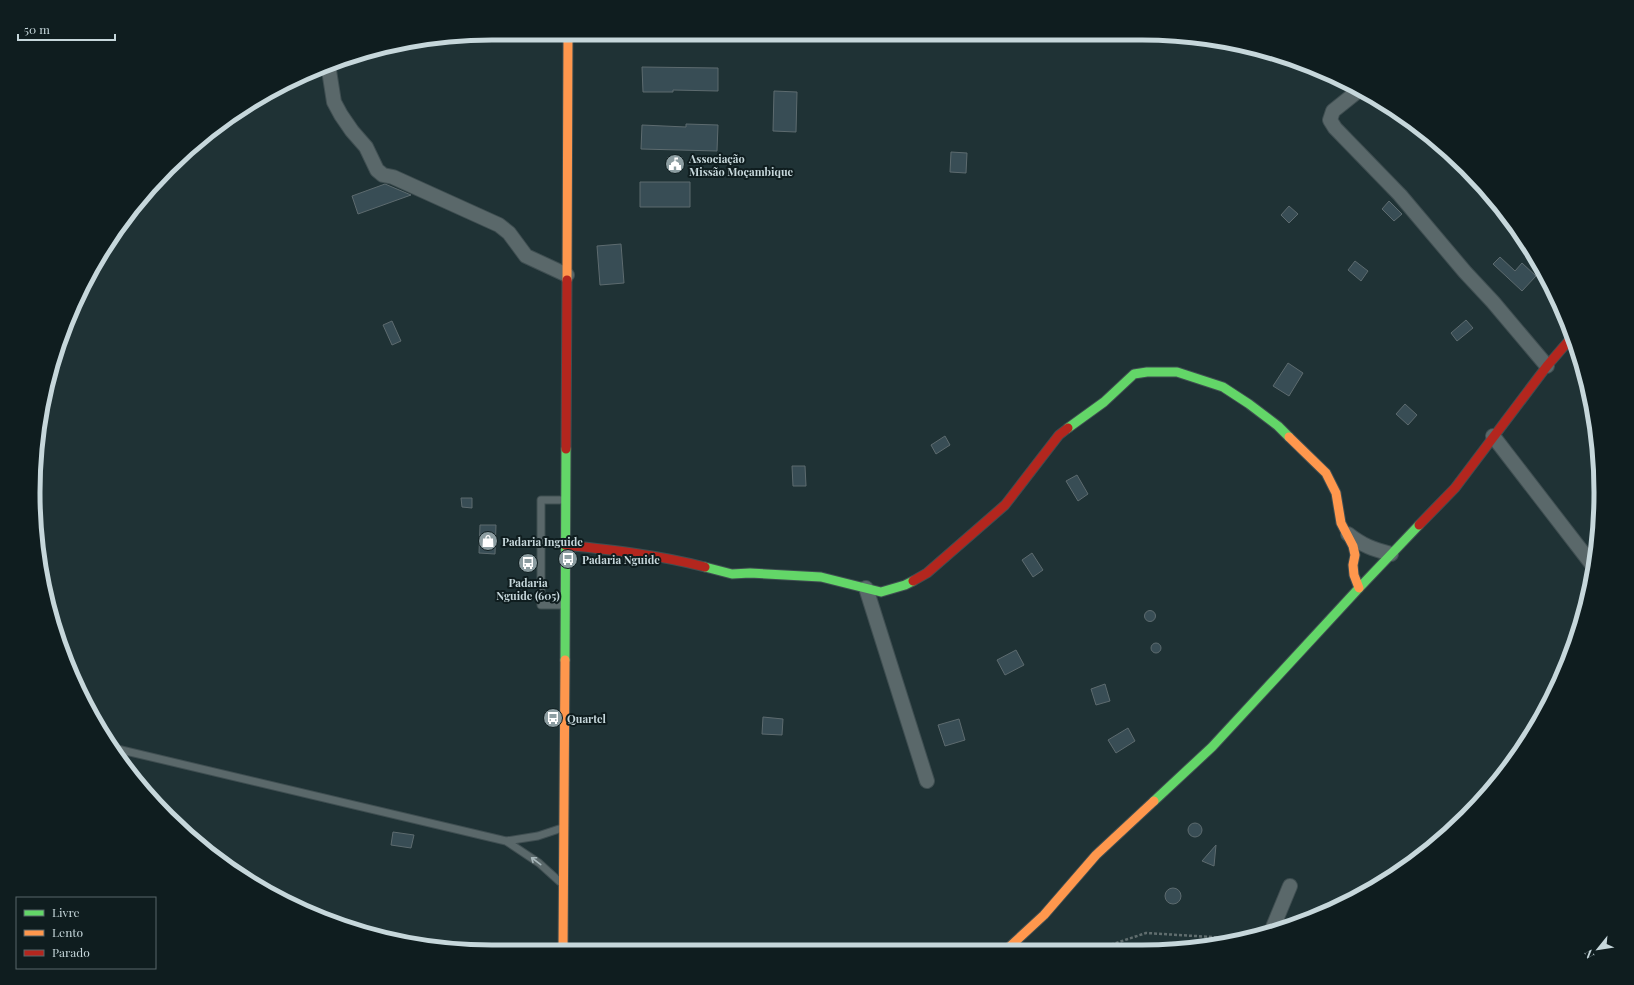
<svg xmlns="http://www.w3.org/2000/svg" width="1634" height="985" font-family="'Playfair Display',serif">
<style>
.building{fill:#384d55;stroke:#5d6b6f}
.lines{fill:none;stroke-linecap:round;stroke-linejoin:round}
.lane-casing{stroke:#3f4e51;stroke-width:9}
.street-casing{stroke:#3f4e51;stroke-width:16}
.fast-casing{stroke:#3f4e51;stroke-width:11}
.slow-casing{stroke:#3f4e51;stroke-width:11}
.jam-casing{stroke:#3f4e51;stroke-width:11}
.path{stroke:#606d6e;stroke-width:2.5;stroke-dasharray:3 2;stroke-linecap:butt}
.lane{stroke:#5a686a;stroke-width:7}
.street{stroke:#5a686a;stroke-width:14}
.fast{stroke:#63d668;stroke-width:9}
.slow{stroke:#ff974d;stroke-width:9}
.jam{stroke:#b3261e;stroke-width:9}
.oneway{stroke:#a6b6b9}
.labels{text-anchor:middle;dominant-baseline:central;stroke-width:4;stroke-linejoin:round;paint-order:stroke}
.poi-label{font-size:11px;font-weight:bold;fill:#c6d7db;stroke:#0f1d1f;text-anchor:start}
.rim{fill:none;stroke:#c6d7db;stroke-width:5}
</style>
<rect width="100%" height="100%" fill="#1f3235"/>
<path class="building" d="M 642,67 L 718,68 L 718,91 L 673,90 L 673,92 L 643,92 Z
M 774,91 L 797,92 L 796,132 L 773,131 Z
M 686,124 L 718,125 L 717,151 L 641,149 L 642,125 L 686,127 Z
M 951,152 L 967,153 L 966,173 L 950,172 Z
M 640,182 L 690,182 L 690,207 L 640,207 Z
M 385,184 L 411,195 L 358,214 L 352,196 Z
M 1389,201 L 1402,214 L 1394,221 L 1382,209 Z
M 1289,206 L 1298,214 L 1289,223 L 1281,215 Z
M 621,244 L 624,283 L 600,285 L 597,246 Z
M 1500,257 L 1515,271 L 1522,263 L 1536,276 L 1522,291 L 1493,264 Z
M 1355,261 L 1368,271 L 1361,281 L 1348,270 Z
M 1466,320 L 1473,328 L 1457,341 L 1451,333 Z
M 392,321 L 401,341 L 392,345 L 383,325 Z
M 1288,363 L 1303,373 L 1289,396 L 1273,386 Z
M 1405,404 L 1417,415 L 1408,425 L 1396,414 Z
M 945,436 L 950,445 L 936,454 L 931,445 Z
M 792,466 L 805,466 L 806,486 L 793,486 Z
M 1077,475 L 1088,494 L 1078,501 L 1066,481 Z
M 461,498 L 472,498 L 472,508 L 462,507 Z
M 480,525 L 496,525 L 495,554 L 479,553 Z
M 1032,553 L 1043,570 L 1033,577 L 1022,560 Z
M1144.5 616a5.5 5.5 0 1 1 11 0a5.5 5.5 0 1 1-11 0Z
M1151 648a5 5 0 1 1 10 0a5 5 0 1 1-10 0Z
M 1016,650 L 1024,665 L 1005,675 L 997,660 Z
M 1105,684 L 1110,701 L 1096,705 L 1091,689 Z
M 763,717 L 783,719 L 782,735 L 762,734 Z
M 959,719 L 965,740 L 945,746 L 938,725 Z
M 1128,728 L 1135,741 L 1116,753 L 1108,740 Z
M1188 830a7 7 0 1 1 14 0a7 7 0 1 1-14 0Z
M 393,832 L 414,835 L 411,848 L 391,845 Z
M 1216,845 L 1214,866 L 1202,861 Z
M1165 896a8 8 0 1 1 16 0a8 8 0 1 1-16 0Z"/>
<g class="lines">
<g class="lane-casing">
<path id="lane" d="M 564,605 L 541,605 L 541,500 L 565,500
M 113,748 L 506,841 L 539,863 L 560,882
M 506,841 L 538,836 L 562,828"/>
</g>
<g class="street-casing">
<path id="street" d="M 328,64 L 334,102 L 341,115 L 352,131 L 366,147 L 377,170 L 383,175 L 393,177 L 499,225 L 509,233 L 526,256 L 567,275
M 1358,91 L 1333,111 L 1330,120 L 1335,128 L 1400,195 L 1465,272 L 1493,302 L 1547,366
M 1493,436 L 1594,567
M 1348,534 C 1363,546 1373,549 1391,554
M 866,588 L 927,781
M 1271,932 L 1290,886"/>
</g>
<g class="fast-casing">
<path id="fast" d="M 1068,428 L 1104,402 L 1134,374 L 1147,372 L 1177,372 L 1223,387 L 1249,404 L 1278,426 L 1289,437
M 705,567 L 732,574 L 750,573 L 821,577 L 881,592 L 905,585 L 913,581
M 565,660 L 566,449
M 1154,801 L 1212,747 L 1359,588 L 1419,525"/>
</g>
<g class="slow-casing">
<path id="slow" d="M 567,280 L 568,36
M 1289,437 L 1326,473 L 1336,493 L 1341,523 L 1353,546 L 1355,555 L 1353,565 L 1354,575 L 1359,588
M 563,951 L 565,660
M 1005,951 L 1044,915 L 1096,855 L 1154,801"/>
</g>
<g class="jam-casing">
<path id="jam" d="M 566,449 L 567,280
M 1419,525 L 1455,488 L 1547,366 L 1572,337
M 565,545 C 613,550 659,555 705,567
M 913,581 L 927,573 L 1005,505 L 1059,435 L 1068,428"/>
</g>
<path class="path" d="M 1092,951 L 1146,933 L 1244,939"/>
<use href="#lane" class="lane"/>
<use href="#street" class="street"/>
<use href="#fast" class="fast"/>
<use href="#slow" class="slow"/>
<use href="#jam" class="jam"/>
</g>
<defs><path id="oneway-shaft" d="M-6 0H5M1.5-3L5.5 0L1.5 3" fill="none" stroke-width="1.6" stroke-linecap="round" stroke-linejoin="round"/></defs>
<use class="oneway" href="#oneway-shaft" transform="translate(536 861) rotate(-143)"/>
<defs>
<g id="civic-disc" transform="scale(1)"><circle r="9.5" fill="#8c9da1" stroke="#0f1d1f"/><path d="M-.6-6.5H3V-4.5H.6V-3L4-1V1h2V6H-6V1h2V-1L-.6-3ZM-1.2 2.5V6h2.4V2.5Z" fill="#fff"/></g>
<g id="shop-disc" transform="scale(1)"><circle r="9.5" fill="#8c9da1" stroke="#0f1d1f"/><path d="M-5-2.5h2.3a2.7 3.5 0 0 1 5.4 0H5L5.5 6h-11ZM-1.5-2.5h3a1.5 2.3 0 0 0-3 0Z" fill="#fff"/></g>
<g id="bus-disc" transform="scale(1)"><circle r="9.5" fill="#8c9da1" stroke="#0f1d1f"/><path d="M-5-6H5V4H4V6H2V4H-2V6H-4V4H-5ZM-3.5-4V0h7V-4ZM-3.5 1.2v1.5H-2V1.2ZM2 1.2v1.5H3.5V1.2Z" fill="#fff"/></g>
</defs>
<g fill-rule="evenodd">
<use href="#civic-disc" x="675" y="164"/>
<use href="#shop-disc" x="488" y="541"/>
<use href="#bus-disc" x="568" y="559"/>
<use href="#bus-disc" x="528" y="563"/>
<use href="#bus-disc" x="553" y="718"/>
</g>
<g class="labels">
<g class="poi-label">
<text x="689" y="158">Associação<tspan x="689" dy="13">Missão Moçambique</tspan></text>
<text x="502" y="541">Padaria Inguide</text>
<text x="582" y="559">Padaria Nguide</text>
<text x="528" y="582" text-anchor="middle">Padaria<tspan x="528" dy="13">Nguide (605)</tspan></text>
<text x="567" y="718">Quartel</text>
</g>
</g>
<path d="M0 0H1634V985H0ZM492 40H1142A452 452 0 0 1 1594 492V493A452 452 0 0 1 1142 945H492A452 452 0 0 1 40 493V492A452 452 0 0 1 492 40Z" fill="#0f1d1f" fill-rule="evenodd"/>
<path class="rim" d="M492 40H1142A452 452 0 0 1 1594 492V493A452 452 0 0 1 1142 945H492A452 452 0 0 1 40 493V492A452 452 0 0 1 492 40Z"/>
<rect x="16" y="897" width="140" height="72" fill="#0f1d1f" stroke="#58676a"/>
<rect x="24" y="910" width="20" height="6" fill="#63d668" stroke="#58676a"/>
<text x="52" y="917" font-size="12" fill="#c6d7db">Livre</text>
<rect x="24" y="930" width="20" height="6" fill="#ff974d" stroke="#58676a"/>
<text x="52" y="937" font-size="12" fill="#c6d7db">Lento</text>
<rect x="24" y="950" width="20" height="6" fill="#b3261e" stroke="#58676a"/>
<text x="52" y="957" font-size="12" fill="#c6d7db">Parado</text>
<g transform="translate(1598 949) rotate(240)" stroke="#0f1d1f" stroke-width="3" paint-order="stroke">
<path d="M0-3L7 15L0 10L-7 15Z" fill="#c6d7db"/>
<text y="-6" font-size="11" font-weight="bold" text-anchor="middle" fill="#c6d7db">N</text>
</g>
<path d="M18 34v6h97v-6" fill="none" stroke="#c6d7db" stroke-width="2"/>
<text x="24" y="34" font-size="12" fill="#c6d7db" stroke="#0f1d1f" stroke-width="3" paint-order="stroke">50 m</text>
</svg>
